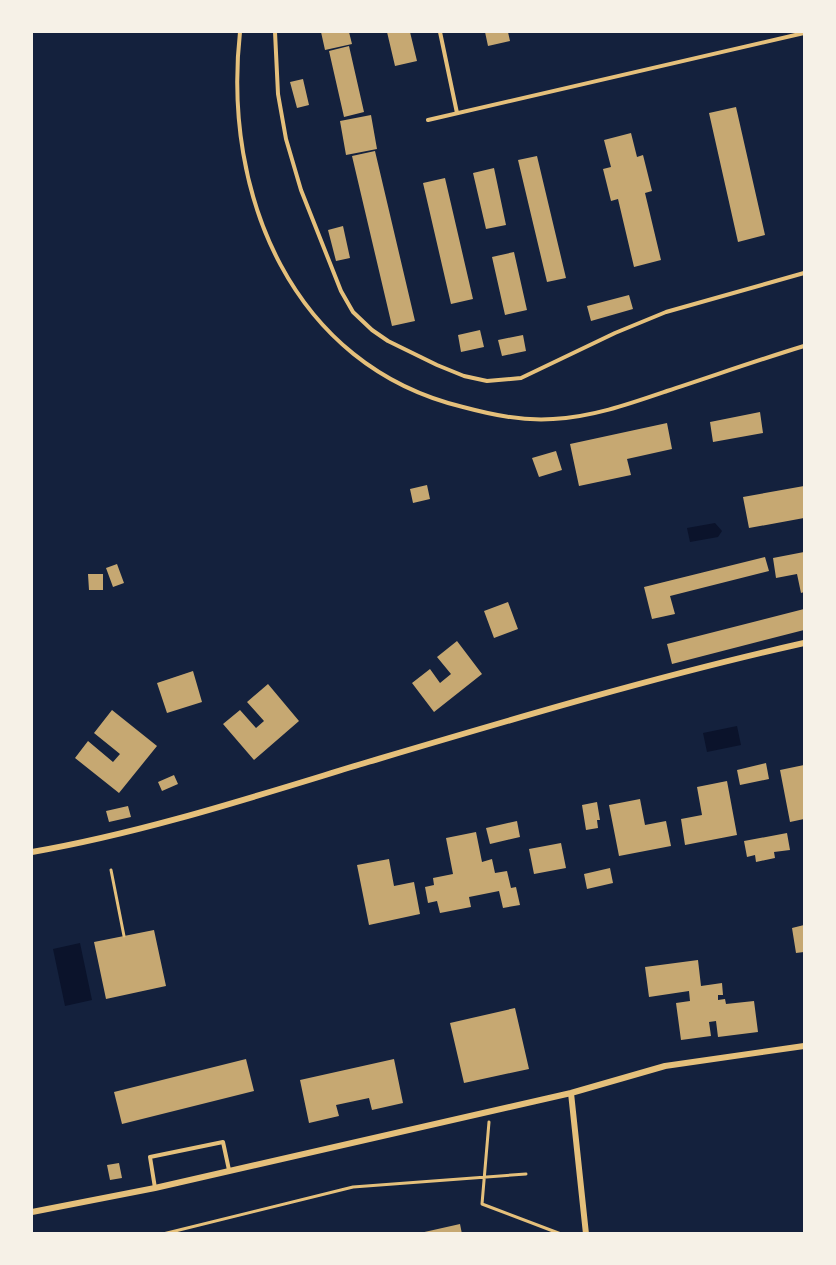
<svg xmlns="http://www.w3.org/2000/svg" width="836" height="1265" font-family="'Roboto Condensed',sans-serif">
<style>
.water{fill:#0b132b}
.building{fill:#c6a872}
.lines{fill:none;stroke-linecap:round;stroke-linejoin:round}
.path{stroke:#e5c07b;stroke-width:3}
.service{stroke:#e5c07b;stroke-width:4}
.minor{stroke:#e5c07b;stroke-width:6}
</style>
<rect width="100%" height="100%" fill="#14213d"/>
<path class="water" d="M 715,523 L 722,531 L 718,537 L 690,542 L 687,528 Z
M 737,726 L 741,745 L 707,752 L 703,733 Z
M 80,943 L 92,1000 L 65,1006 L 53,949 Z"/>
<path class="building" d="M 321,32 L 349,32 L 352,44 L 325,50 Z
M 387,32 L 410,32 L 417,61 L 395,66 Z
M 485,32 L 508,32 L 510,41 L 488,46 Z
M 349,46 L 364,112 L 344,117 L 329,51 Z
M 303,79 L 309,105 L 297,108 L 290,82 Z
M 736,107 L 765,235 L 738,242 L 709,113 Z
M 371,115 L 377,149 L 346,155 L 340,121 Z
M 631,133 L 637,157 L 643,155 L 652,191 L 645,193 L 661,260 L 634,267 L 618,199 L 611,201 L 603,169 L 611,167 L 604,140 Z
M 375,151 L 415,321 L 392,326 L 352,156 Z
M 537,156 L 566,278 L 547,282 L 518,160 Z
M 494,168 L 506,225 L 486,229 L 473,173 Z
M 445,178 L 473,299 L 451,304 L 423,183 Z
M 343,226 L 350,258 L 336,261 L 328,230 Z
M 514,252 L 527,310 L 505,315 L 492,257 Z
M 629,295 L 633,309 L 591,321 L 587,306 Z
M 480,330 L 484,347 L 461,352 L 458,335 Z
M 523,335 L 526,351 L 502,356 L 498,340 Z
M 760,412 L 763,433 L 713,442 L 710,422 Z
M 667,423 L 672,449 L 627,459 L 631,475 L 579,486 L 570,444 Z
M 556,451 L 562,470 L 539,477 L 532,458 Z
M 427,485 L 430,499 L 413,503 L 410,489 Z
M 804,486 L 804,518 L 749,528 L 743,497 Z
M 804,552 L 804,592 L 801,593 L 797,574 L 776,578 L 773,558 Z
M 765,557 L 769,571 L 670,596 L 675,614 L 652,619 L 644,587 Z
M 117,564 L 124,583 L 113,587 L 106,568 Z
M 88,574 L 103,574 L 103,590 L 89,590 Z
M 508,602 L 518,629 L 494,638 L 484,611 Z
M 804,609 L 804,630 L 672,664 L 667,644 Z
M 457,641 L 482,674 L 434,712 L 412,683 L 430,669 L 440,683 L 451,674 L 437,657 Z
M 193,671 L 202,702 L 167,713 L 157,683 Z
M 268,684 L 299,721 L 254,760 L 223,724 L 240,710 L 256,728 L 264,721 L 247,702 Z
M 112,710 L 157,746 L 119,793 L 75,758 L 88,741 L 113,762 L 120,754 L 94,733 Z
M 766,763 L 769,779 L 740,785 L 737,770 Z
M 804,765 L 804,819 L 790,822 L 780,770 Z
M 174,775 L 178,784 L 162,791 L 158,782 Z
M 727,781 L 737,835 L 685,845 L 681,819 L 702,815 L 697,787 Z
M 640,799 L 645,825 L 666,821 L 671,846 L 619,856 L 609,805 Z
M 597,802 L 600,820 L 597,820 L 598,828 L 586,830 L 582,805 Z
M 128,806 L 131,817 L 109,822 L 106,811 Z
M 517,821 L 520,837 L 490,844 L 486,828 Z
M 476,832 L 482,862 L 492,859 L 495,873 L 507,871 L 511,888 L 516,887 L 520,905 L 503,908 L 499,891 L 469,897 L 471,907 L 440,913 L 437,901 L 428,903 L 425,887 L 434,885 L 433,878 L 453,874 L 446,838 Z
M 787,833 L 790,850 L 774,852 L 775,858 L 756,862 L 755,855 L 747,857 L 744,841 Z
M 561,843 L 566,868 L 534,874 L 529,849 Z
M 389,859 L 394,886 L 414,882 L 420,914 L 369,925 L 357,865 Z
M 610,868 L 613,883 L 587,889 L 584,874 Z
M 804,925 L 804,952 L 796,953 L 792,928 Z
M 154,930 L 166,986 L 106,999 L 94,942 Z
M 698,960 L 701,986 L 722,983 L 723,995 L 718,995 L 718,1000 L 725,999 L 726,1004 L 754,1001 L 758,1032 L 718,1037 L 716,1021 L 709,1022 L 711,1036 L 681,1040 L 676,1003 L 690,1001 L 689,991 L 649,997 L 645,967 Z
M 515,1008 L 529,1069 L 464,1083 L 450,1023 Z
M 246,1059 L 254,1091 L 122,1124 L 114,1092 Z
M 394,1059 L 403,1103 L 372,1110 L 369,1098 L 336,1105 L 339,1116 L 309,1123 L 300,1080 Z
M 119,1163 L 122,1178 L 110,1180 L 107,1165 Z
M 460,1224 L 462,1234 L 420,1234 L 420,1233 Z"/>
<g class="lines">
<path class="path" d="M 111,870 L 124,936
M 489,1122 L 482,1204 L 561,1234
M 163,1234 L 353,1187 L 526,1174"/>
<path class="service" d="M 240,32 C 222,194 292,366 463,407 C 493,415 522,421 553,419 C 592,417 629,404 667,391 C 713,376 758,360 804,346
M 275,32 L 278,94 L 286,139 L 301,190 L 341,291 L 353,312 L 372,330 L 388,341 L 437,365 L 464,376 L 487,381 L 521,378 L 615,333 L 666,312 L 804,273
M 440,32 L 457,113
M 428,120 L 804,33
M 155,1188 L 150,1157 L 223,1142 L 229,1170"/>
<path class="minor" d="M 32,852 C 146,832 256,796 368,762 C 513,719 657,676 804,643
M 571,1093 L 586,1234
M 32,1212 L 155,1188 L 571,1093 L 665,1066 L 804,1046"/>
</g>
<rect width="836" height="1265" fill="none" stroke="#f6f1e7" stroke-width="66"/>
</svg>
